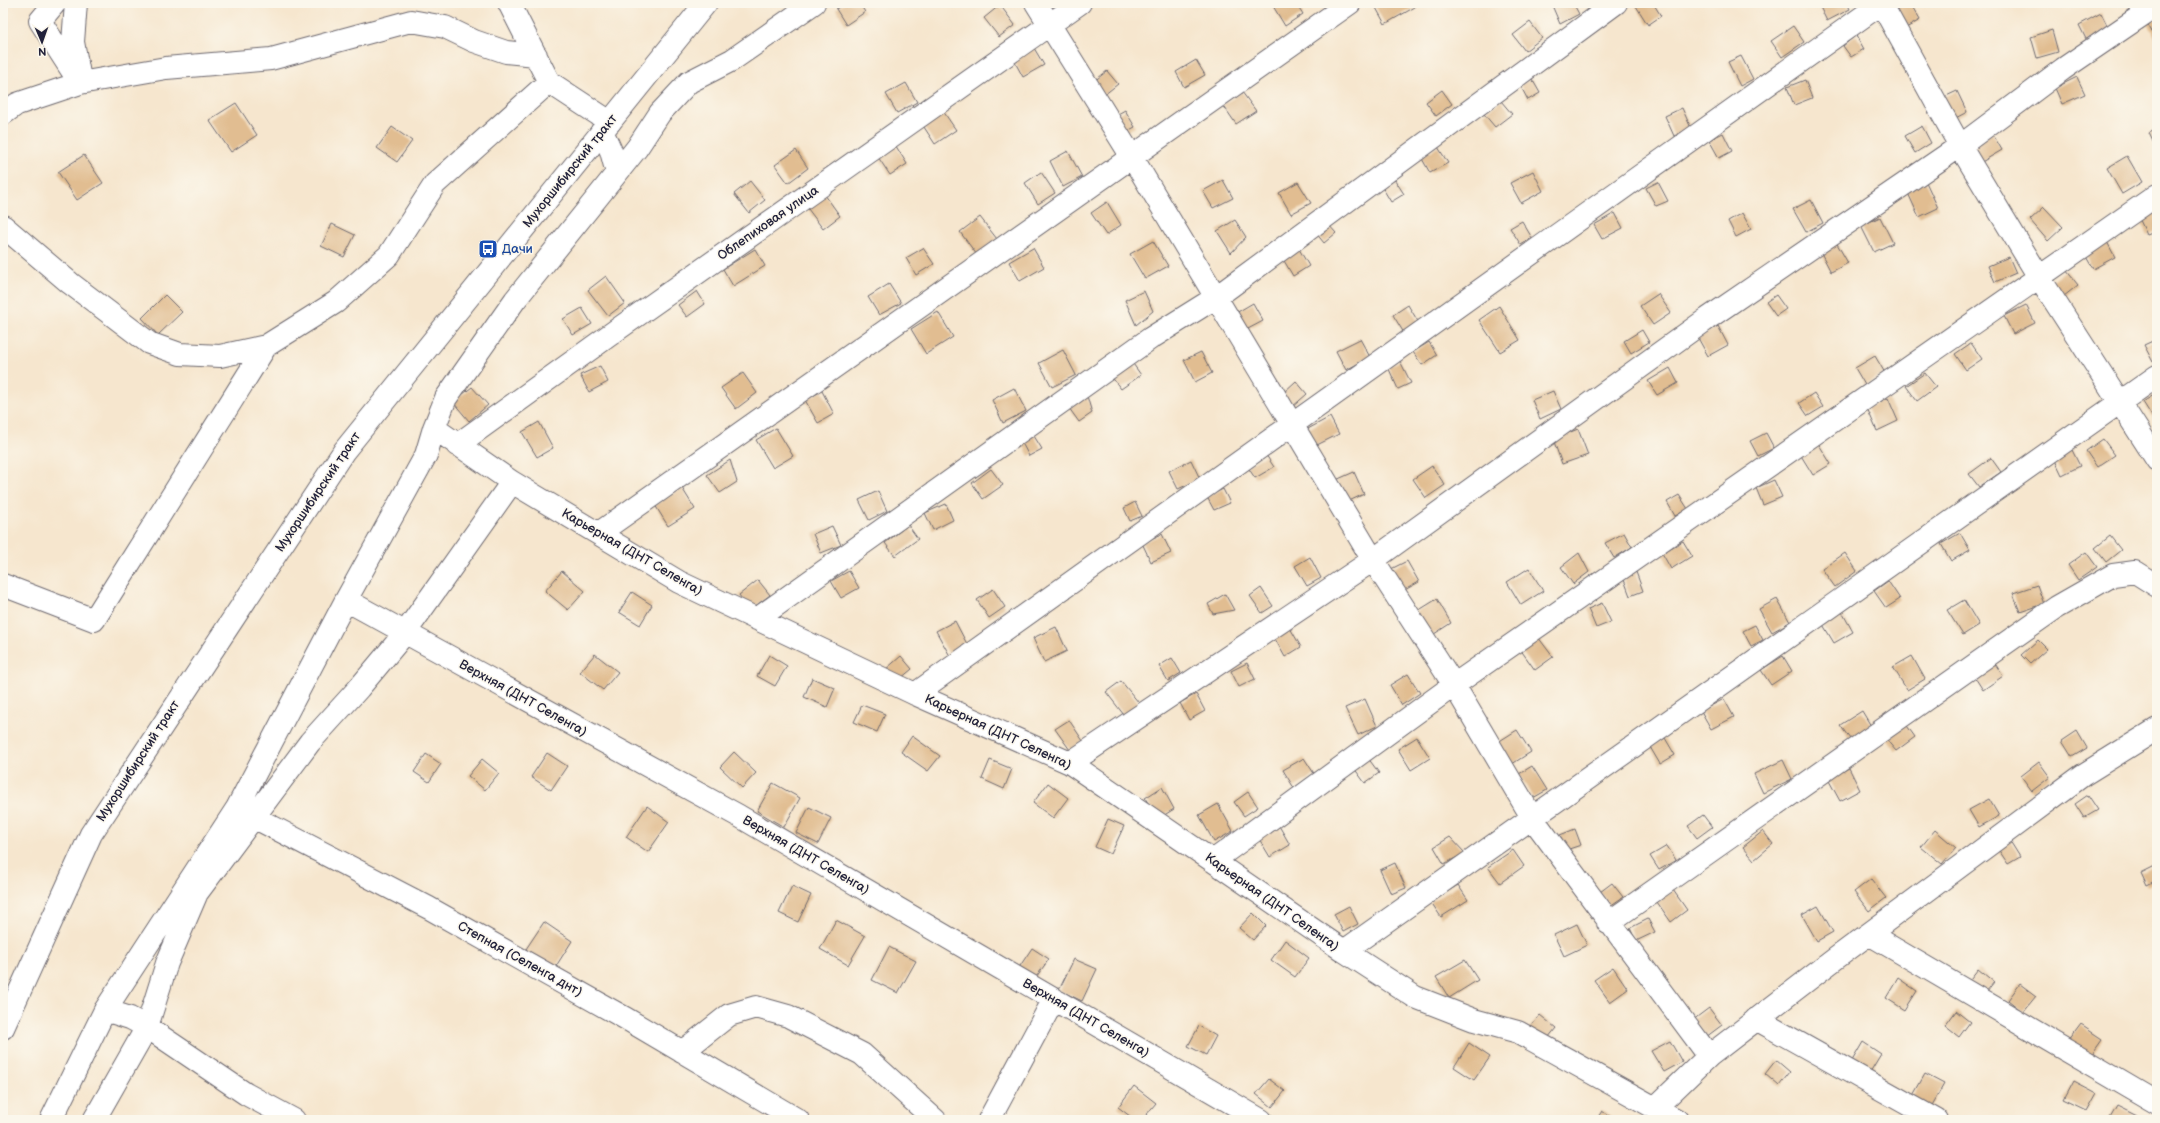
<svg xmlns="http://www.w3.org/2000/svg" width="2160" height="1123" font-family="'Balsamiq Sans',sans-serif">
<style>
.building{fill:#e1bd91}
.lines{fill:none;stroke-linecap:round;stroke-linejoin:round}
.street-casing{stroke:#6c676e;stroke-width:24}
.primary-casing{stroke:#6c676e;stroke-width:24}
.street{stroke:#fff;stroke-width:22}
.primary{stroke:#fff;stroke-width:22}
.labels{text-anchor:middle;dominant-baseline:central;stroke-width:3;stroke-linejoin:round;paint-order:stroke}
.street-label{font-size:13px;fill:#22223b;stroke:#fbf7ec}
.transit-label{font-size:13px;fill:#164399;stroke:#fbf7ec;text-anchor:start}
</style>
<rect width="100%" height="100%" fill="#fbf7ec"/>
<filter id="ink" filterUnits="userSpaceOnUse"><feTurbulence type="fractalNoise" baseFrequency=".025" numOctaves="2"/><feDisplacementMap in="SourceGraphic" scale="8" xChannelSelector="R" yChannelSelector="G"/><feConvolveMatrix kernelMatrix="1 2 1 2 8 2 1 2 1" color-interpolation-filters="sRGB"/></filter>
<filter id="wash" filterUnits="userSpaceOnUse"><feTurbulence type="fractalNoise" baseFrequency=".012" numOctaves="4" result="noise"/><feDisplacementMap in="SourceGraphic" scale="16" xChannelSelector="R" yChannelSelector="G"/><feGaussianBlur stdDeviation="0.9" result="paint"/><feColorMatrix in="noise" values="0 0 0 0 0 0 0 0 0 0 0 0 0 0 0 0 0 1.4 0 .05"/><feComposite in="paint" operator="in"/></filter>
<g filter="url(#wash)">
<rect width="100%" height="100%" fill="#f6e6ce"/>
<g id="blocks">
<path class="building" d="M 845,3 L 859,3 L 865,12 L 846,25 L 836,9 Z
M 1278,3 L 1296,3 L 1303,14 L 1285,26 L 1273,6 Z
M 1380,3 L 1413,3 L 1415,7 L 1385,24 L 1375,6 Z
M 1551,3 L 1573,3 L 1579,14 L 1560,24 Z
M 1641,3 L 1653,3 L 1661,16 L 1648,25 L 1636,6 Z
M 1818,3 L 1847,3 L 1850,9 L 1827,21 Z
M 1902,3 L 1910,3 L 1920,20 L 1906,28 L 1894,8 Z
M 1000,5 L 1015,25 L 999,37 L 984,18 Z
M 2101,13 L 2109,29 L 2087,41 L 2079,25 Z
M 2157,17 L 2157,41 L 2147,23 Z
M 1530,22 L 1542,38 L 1525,51 L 1513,35 Z
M 1793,26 L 1804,42 L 1782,57 L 1771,41 Z
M 2052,30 L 2058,52 L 2037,58 L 2031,37 Z
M 1856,35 L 1864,49 L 1851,57 L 1843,46 Z
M 1031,43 L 1044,65 L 1023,77 L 1011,55 Z
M 1741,56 L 1753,79 L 1740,86 L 1728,62 Z
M 1196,60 L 1205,75 L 1184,87 L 1176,72 Z
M 1107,71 L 1118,84 L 1104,95 L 1093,82 Z
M 2077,77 L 2085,94 L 2062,104 L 2055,88 Z
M 1532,79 L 1540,93 L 1528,100 L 1520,85 Z
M 1805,80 L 1812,98 L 1794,105 L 1787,87 Z
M 906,83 L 917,102 L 897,113 L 886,94 Z
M 1442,90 L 1452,104 L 1436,116 L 1426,102 Z
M 1957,91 L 1967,112 L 1950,121 L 1940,99 Z
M 1242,92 L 1256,111 L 1236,124 L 1223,105 Z
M 1501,101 L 1512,114 L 1495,127 L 1484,114 Z
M 236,103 L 257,135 L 231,152 L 209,120 Z
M 1682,108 L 1691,128 L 1674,136 L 1665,116 Z
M 1125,110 L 1135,127 L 1120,135 L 1111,118 Z
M 943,111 L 956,130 L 935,144 L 922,124 Z
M 1922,126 L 1931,143 L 1915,153 L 1905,136 Z
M 392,127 L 412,141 L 397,162 L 377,148 Z
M 2157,129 L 2157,150 L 2149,133 Z
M 1723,133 L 1732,151 L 1719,158 L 1709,140 Z
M 1992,133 L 2002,150 L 1980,163 L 1969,146 Z
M 894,143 L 907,164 L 890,175 L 876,154 Z
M 1438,147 L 1448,163 L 1430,173 L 1421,157 Z
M 796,150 L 808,168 L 788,183 L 775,165 Z
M 1068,151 L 1082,177 L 1063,187 L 1050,161 Z
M 84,155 L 103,183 L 77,200 L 58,172 Z
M 2127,156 L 2142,182 L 2122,194 L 2107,168 Z
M 1533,171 L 1543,191 L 1521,203 L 1510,183 Z
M 1041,172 L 1055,193 L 1038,204 L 1025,183 Z
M 1223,180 L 1233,198 L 1213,208 L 1203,191 Z
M 1395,180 L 1404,194 L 1391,202 L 1382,187 Z
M 750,181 L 765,200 L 749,213 L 734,194 Z
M 1298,182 L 1311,203 L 1291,214 L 1279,193 Z
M 1658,182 L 1668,201 L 1656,206 L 1646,188 Z
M 1926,182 L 1938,208 L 1919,217 L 1907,191 Z
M 825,195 L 840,216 L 823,229 L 808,209 Z
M 1811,200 L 1823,223 L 1806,232 L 1793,209 Z
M 1107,202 L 1121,225 L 1106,235 L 1091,213 Z
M 2044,207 L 2063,227 L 2048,241 L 2030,220 Z
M 2156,210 L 2157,231 L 2147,235 L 2139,218 Z
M 1615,213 L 1623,228 L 1602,239 L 1594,225 Z
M 1742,213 L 1751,229 L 1736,237 L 1728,221 Z
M 980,217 L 997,239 L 977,255 L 960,232 Z
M 1880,217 L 1893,243 L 1874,252 L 1861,226 Z
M 1235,220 L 1246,237 L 1231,253 L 1217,231 Z
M 1522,221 L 1532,238 L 1521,245 L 1510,228 Z
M 332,224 L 355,235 L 344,257 L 321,246 Z
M 1328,224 L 1336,233 L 1324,243 L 1316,233 Z
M 2106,240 L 2115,257 L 2093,269 L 2084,253 Z
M 1153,241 L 1168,266 L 1145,279 L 1130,254 Z
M 1836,242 L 1848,263 L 1831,272 L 1820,251 Z
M 923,248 L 934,264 L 916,275 L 906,258 Z
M 1033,248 L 1044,267 L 1020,281 L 1009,262 Z
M 755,249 L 765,266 L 733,286 L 723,269 Z
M 1299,249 L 1309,266 L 1293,276 L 1283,259 Z
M 2009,257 L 2016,273 L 1995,282 L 1988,266 Z
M 2066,270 L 2078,285 L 2059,300 L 2047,285 Z
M 606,276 L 625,303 L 608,316 L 588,290 Z
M 889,284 L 901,303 L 879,315 L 868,297 Z
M 697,291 L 705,304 L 687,317 L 678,305 Z
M 1144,291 L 1153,311 L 1136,325 L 1125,300 Z
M 1658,294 L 1671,313 L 1653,325 L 1640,306 Z
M 165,295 L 182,312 L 158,335 L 142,318 Z
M 1776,295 L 1786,309 L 1776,316 L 1766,302 Z
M 1253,303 L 1263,321 L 1246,330 L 1236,313 Z
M 1408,305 L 1419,323 L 1404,333 L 1393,315 Z
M 2026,305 L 2035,323 L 2013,334 L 2004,316 Z
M 1499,306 L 1520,340 L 1500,352 L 1479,320 Z
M 582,308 L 592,324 L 573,335 L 563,319 Z
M 938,312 L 953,337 L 926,354 L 911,329 Z
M 1718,326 L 1728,345 L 1708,356 L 1698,338 Z
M 1642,330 L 1649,342 L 1631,353 L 1624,341 Z
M 1360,339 L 1370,357 L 1346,370 L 1336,351 Z
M 2157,339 L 2157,360 L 2153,362 L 2144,345 Z
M 1429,342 L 1437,355 L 1422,365 L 1413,352 Z
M 1971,343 L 1982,359 L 1966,370 L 1955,354 Z
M 1063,350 L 1076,375 L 1052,387 L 1039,363 Z
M 1201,352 L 1212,373 L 1195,382 L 1184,360 Z
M 1875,356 L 1885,373 L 1865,385 L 1855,368 Z
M 1131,361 L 1141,375 L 1121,389 L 1111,376 Z
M 1400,361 L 1411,383 L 1398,389 L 1388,367 Z
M 600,366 L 608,382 L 589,392 L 580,375 Z
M 1670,368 L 1678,383 L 1657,395 L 1648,381 Z
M 743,373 L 757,393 L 736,409 L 721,388 Z
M 1925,373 L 1936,387 L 1917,401 L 1906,386 Z
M 1296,381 L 1307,394 L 1291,408 L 1283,393 Z
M 472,387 L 488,405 L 469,421 L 453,402 Z
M 1014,388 L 1026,411 L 1003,423 L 992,400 Z
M 822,391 L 834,414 L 818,423 L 805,400 Z
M 1553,391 L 1561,409 L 1540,419 L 1532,400 Z
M 1814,393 L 1823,407 L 1808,416 L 1799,403 Z
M 2157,393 L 2157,416 L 2153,418 L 2143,402 Z
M 1087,396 L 1092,413 L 1079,422 L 1069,408 Z
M 1888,398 L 1898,421 L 1877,431 L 1867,408 Z
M 1330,417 L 1339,434 L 1315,446 L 1306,430 Z
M 539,422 L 553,448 L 537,457 L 522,432 Z
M 776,428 L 793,456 L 773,468 L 756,440 Z
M 1578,429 L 1588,455 L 1562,464 L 1553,439 Z
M 1766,433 L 1774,448 L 1758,456 L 1750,441 Z
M 1034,436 L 1042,449 L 1029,456 L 1022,443 Z
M 2103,439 L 2115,455 L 2097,467 L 2086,451 Z
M 1818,443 L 1831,464 L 1813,475 L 1800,454 Z
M 2071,448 L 2080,466 L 2062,475 L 2053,456 Z
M 1266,455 L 1274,467 L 1255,478 L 1247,466 Z
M 1991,458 L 2001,472 L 1979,487 L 1969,474 Z
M 730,460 L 737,482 L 720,493 L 707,475 Z
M 1191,460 L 1200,479 L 1178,489 L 1169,471 Z
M 1432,466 L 1445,485 L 1426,498 L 1413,479 Z
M 991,469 L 1003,485 L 983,499 L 972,483 Z
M 1354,472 L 1364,494 L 1347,502 L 1336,480 Z
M 1774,480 L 1782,497 L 1763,505 L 1756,488 Z
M 682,488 L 695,509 L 668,526 L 655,505 Z
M 1223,489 L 1230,503 L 1214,510 L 1207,497 Z
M 878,491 L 887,511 L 869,520 L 859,500 Z
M 1679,495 L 1688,509 L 1675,516 L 1667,502 Z
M 1135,502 L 1142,516 L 1130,521 L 1124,508 Z
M 946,504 L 953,520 L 933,530 L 925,513 Z
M 908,525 L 918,539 L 895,556 L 885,543 Z
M 832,526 L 841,545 L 821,553 L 813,534 Z
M 1624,533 L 1632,547 L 1614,558 L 1605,543 Z
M 1960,533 L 1970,550 L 1951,561 L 1941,544 Z
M 1162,534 L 1171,553 L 1151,562 L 1142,543 Z
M 2110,536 L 2121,550 L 2106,562 L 2095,548 Z
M 1683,541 L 1692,556 L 1671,569 L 1662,553 Z
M 2086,552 L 2097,567 L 2078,580 L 2068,565 Z
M 1579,553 L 1589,572 L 1573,584 L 1561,567 Z
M 1845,553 L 1857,571 L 1835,587 L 1822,569 Z
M 1310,557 L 1321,578 L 1307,586 L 1295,566 Z
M 1407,561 L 1419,582 L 1401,592 L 1389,570 Z
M 1529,568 L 1543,591 L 1521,605 L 1507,582 Z
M 562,571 L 585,591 L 568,610 L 545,591 Z
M 849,571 L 859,588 L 841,598 L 831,581 Z
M 1636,572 L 1643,591 L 1630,596 L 1623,577 Z
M 758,580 L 770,595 L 750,610 L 739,595 Z
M 1888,581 L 1900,599 L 1886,608 L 1874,591 Z
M 2037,585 L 2044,604 L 2020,612 L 2013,593 Z
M 1261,588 L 1273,606 L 1262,613 L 1250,596 Z
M 993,589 L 1005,607 L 989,618 L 977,600 Z
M 632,592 L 652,605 L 640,625 L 619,612 Z
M 1225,594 L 1234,610 L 1213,614 L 1208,604 Z
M 1437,599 L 1451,623 L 1431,636 L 1416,612 Z
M 1777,599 L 1790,622 L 1772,632 L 1759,609 Z
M 1964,600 L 1979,625 L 1963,635 L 1947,610 Z
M 1602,603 L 1611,622 L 1596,628 L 1588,609 Z
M 1842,612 L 1853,632 L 1834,643 L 1822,623 Z
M 955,621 L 968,646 L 950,656 L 936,631 Z
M 1755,625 L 1763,640 L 1751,646 L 1743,631 Z
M 1056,627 L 1067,651 L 1044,662 L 1033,638 Z
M 1290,628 L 1301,647 L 1285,657 L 1274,637 Z
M 1538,637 L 1553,657 L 1535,670 L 1520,649 Z
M 2038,640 L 2047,649 L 2030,664 L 2021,655 Z
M 595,654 L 618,672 L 603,690 L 580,672 Z
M 769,655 L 787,666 L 775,686 L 757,676 Z
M 901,656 L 912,669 L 895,683 L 885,670 Z
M 1783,656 L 1792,671 L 1771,685 L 1761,670 Z
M 1912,656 L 1925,679 L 1907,690 L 1893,667 Z
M 1172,658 L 1181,673 L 1168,681 L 1159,666 Z
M 1994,662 L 2003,676 L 1983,690 L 1974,676 Z
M 1247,663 L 1255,679 L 1239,687 L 1231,671 Z
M 1408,674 L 1420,693 L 1402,705 L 1390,685 Z
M 812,678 L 835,688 L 827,707 L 804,697 Z
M 1121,681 L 1139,703 L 1124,715 L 1106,692 Z
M 1196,694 L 1205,711 L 1189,720 L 1180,703 Z
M 1365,699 L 1377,726 L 1358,735 L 1345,708 Z
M 1724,699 L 1734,717 L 1711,729 L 1701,711 Z
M 862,705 L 885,714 L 877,732 L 854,722 Z
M 1862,711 L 1871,726 L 1850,739 L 1840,725 Z
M 1069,720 L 1083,741 L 1070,750 L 1055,729 Z
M 1905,723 L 1915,737 L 1896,751 L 1885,738 Z
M 1517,730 L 1531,752 L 1512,764 L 1498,742 Z
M 2077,731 L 2087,748 L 2072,757 L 2062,741 Z
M 912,736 L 940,756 L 928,771 L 901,752 Z
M 1417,737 L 1430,758 L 1411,770 L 1398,749 Z
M 1665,738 L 1675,755 L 1660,764 L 1650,747 Z
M 734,752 L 756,773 L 742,788 L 720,767 Z
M 547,753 L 567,766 L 551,790 L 531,777 Z
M 426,754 L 441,764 L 429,782 L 414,772 Z
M 1304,758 L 1315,775 L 1294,788 L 1283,770 Z
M 1368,758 L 1379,773 L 1365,783 L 1354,768 Z
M 482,759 L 499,773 L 485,790 L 468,776 Z
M 990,760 L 1012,769 L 1004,789 L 982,779 Z
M 1783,760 L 1792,779 L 1763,793 L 1754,774 Z
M 2039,762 L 2050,777 L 2032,791 L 2021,776 Z
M 1532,766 L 1547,790 L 1533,798 L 1519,774 Z
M 1849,768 L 1860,790 L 1840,801 L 1828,779 Z
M 773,783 L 800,798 L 784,827 L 757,811 Z
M 1048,783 L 1068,798 L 1053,818 L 1033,803 Z
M 1162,787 L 1174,809 L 1158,819 L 1145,798 Z
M 1248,792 L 1258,807 L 1244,816 L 1234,802 Z
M 2088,795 L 2098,810 L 2084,818 L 2075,804 Z
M 1989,799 L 1999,816 L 1979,827 L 1969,810 Z
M 1218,804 L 1233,831 L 1214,842 L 1199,815 Z
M 647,806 L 669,822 L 648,852 L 626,837 Z
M 809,807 L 831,818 L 818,844 L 796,833 Z
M 1703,815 L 1712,827 L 1697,838 L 1688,826 Z
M 1108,819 L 1124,826 L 1111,854 L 1095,847 Z
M 1278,824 L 1290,845 L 1270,857 L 1258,837 Z
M 1575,829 L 1581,845 L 1566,850 L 1560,835 Z
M 1935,830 L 1956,848 L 1942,864 L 1921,847 Z
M 1763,831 L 1773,844 L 1754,860 L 1743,847 Z
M 1450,837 L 1465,853 L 1444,864 L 1434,847 Z
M 2010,841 L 2020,857 L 2008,864 L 1998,849 Z
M 1667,846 L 1676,860 L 1659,870 L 1650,856 Z
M 1513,850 L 1524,866 L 1500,883 L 1488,867 Z
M 1395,863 L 1406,888 L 1391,894 L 1380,870 Z
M 2157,865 L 2157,881 L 2147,886 L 2141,873 Z
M 1871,879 L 1886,898 L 1869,911 L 1854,892 Z
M 1612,883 L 1623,897 L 1610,906 L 1600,892 Z
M 1458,885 L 1468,900 L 1441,917 L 1431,902 Z
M 792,886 L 811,895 L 798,922 L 779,913 Z
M 1673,890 L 1687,910 L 1671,922 L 1657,902 Z
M 1349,906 L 1358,924 L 1343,932 L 1334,914 Z
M 1818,906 L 1833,932 L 1817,941 L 1802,915 Z
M 1253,913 L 1266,926 L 1253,940 L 1239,928 Z
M 1648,919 L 1655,932 L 1636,941 L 1630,928 Z
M 836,920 L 865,936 L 848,965 L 820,949 Z
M 544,922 L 572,941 L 551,974 L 522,955 Z
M 1577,924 L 1587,945 L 1564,956 L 1554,935 Z
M 1285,940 L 1309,958 L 1295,977 L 1271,960 Z
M 889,947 L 916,961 L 898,993 L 872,980 Z
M 1032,948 L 1049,959 L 1034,980 L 1018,969 Z
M 1074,959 L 1097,969 L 1082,1001 L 1059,990 Z
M 1465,960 L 1478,980 L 1449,998 L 1436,977 Z
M 1613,967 L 1628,989 L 1610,1002 L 1594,980 Z
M 1978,969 L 1994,982 L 1983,996 L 1967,983 Z
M 1898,978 L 1917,991 L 1905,1010 L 1886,998 Z
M 2020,984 L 2036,996 L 2023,1012 L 2008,1000 Z
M 1709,1008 L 1722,1025 L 1706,1037 L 1693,1020 Z
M 1956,1011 L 1970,1022 L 1959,1037 L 1945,1026 Z
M 1540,1015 L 1556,1028 L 1544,1043 L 1528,1030 Z
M 2081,1025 L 2102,1039 L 2087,1060 L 2066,1045 Z
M 1199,1026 L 1216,1036 L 1206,1055 L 1188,1046 Z
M 1670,1041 L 1682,1062 L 1664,1072 L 1651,1051 Z
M 1863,1042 L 1881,1054 L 1867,1077 L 1849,1066 Z
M 1469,1043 L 1490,1057 L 1474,1080 L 1454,1067 Z
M 1776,1060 L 1790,1072 L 1779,1086 L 1765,1074 Z
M 1925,1074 L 1944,1084 L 1930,1109 L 1911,1099 Z
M 1269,1079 L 1285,1091 L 1272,1107 L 1256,1094 Z
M 2074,1081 L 2097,1093 L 2087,1111 L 2064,1100 Z
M 1134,1086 L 1156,1103 L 1142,1120 L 1135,1120 L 1118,1107 Z
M 2116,1105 L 2136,1115 L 2133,1120 L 2108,1119 Z
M 1602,1111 L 1615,1120 L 1596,1120 Z"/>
</g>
</g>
<g filter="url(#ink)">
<use href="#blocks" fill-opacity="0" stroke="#6c676e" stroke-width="1"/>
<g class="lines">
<g class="street-casing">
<path id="street" d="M 55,3 L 40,21 L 80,83
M 76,3 L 73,42 L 79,74
M 509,3 L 549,82 L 610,122
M 1036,3 L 1132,157 L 1373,560 L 1454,685 L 1533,819 L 1709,1056
M 1881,3 L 1960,146 L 2039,277 L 2157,460
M 3,114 L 17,104 L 80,83 L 166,68 L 271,59 L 411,21 L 445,27 L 474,41 L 506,52 L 536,55
M 602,131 L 611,151 L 617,173
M 3,226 L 70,283 L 149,343 L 180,354 L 220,356 L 266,346 L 336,302 L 389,255 L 435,184 L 549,82
M 434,428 L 512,482 L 679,582 L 915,694 L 1070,763 L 1344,951 L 1415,997 L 1474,1020 L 1518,1032 L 1677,1120
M 457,445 L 618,329 L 1080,3
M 599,533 L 1350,3
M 3,585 L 94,620 L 266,346
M 346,600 L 739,816 L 1261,1120
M 757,619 L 1151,338 L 1215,298 L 1616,3
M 915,694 L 1882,3
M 1070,763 L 1373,560 L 1707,319 L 1960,146 L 2063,69 L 2157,5
M 240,810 L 429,908 L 625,1018 L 798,1120
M 1213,861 L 1454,685 L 2157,195
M 1608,923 L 2057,607 L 2113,575 L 2135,572 L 2157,586
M 1869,934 L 2157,1103
M 1344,951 L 2157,376
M 105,1010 L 130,1018 L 147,1027 L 246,1094 L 294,1120
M 1756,1019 L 1936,1120
M 682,1052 L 729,1015 L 756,1007 L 788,1016 L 862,1054 L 935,1120
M 1655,1108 L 1709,1056 L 1835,959 L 2083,775 L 2157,729
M 51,1120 L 105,1010 L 237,808 L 346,600 L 426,455 L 434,428 L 446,398 L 515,300 L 637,148 L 660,113 L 689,82 L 732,60 L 814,3
M 94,1120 L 147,1027 L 167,963 L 197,893 L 310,742 L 359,688 L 405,633 L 512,482
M 989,1120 L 1054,999"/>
</g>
<g class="primary-casing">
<path id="primary" d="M 3,1028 L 91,834 L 344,451 L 706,3"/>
</g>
<use href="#street" class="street"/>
<use href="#primary" class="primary"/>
</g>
</g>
<defs>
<g id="bus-square" transform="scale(1)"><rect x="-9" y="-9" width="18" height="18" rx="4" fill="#1a4fb4" stroke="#fbf7ec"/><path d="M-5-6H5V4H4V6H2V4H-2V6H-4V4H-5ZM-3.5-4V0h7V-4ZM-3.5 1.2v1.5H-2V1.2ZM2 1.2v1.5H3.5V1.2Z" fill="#fff"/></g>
</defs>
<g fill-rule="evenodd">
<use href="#bus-square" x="488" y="249"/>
</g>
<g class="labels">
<g class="street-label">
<text transform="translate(570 171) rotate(-51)">Мухоршибирский тракт</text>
<text transform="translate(768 223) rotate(-35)">Облепиховая улица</text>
<text transform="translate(318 492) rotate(-56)">Мухоршибирский тракт</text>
<text transform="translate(632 552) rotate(30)">Карьерная (ДНТ Селенга)</text>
<text transform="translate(523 698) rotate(29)">Верхняя (ДНТ Селенга)</text>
<text transform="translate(998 732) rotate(25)">Карьерная (ДНТ Селенга)</text>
<text transform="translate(138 761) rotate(-57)">Мухоршибирский тракт</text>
<text transform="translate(806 855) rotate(30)">Верхняя (ДНТ Селенга)</text>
<text transform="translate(1272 902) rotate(35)">Карьерная (ДНТ Селенга)</text>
<text transform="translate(520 959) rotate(29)">Степная (Селенга днт)</text>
<text transform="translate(1086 1018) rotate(30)">Верхняя (ДНТ Селенга)</text>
</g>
<g class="transit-label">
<text x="502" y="249">Дачи</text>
</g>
</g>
<rect width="2160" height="1123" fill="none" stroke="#fbf7ec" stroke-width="16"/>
<g transform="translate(42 42) rotate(178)" stroke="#fbf7ec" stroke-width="3" paint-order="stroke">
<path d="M0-3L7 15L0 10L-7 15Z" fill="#22223b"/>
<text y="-6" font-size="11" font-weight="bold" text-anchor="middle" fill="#22223b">N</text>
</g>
</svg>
